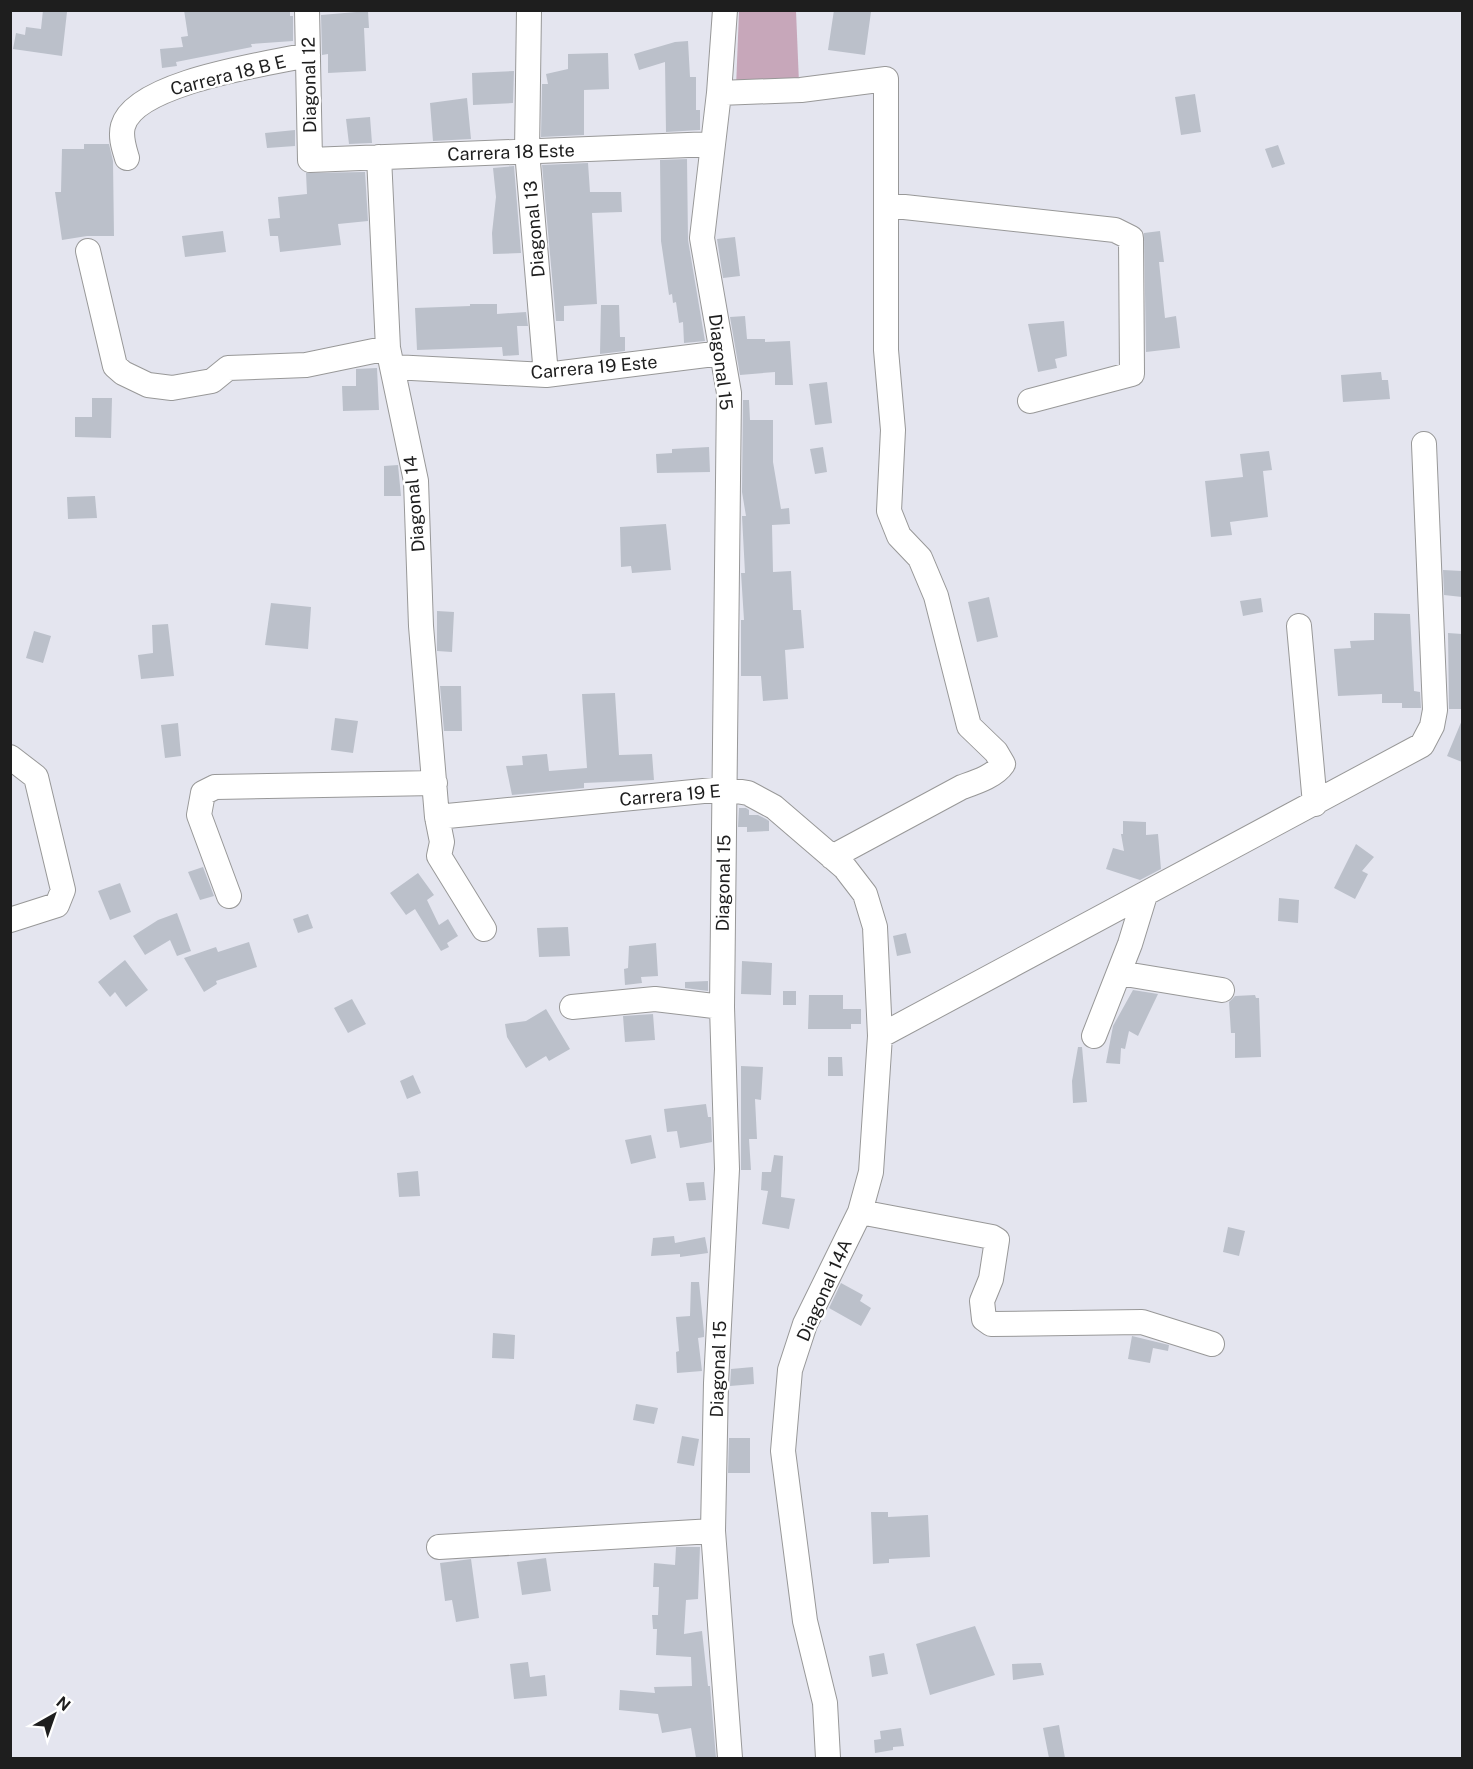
<svg xmlns="http://www.w3.org/2000/svg" width="1473" height="1769" font-family="'Public Sans',sans-serif">
<style>
.cemetery{fill:#c7a7ba}
.building{fill:#bbc0ca}
.lines{fill:none;stroke-linecap:round;stroke-linejoin:round}
.minor-casing{stroke:#989898;stroke-width:26}
.minor{stroke:#fff;stroke-width:24}
.labels{text-anchor:middle;dominant-baseline:central;stroke-width:5;stroke-linejoin:round;paint-order:stroke}
.street-label{font-size:18px;fill:#1e1e1e;stroke:#fff}
</style>
<rect width="100%" height="100%" fill="#e4e5ef"/>
<path class="cemetery" d="M 739,11 L 796,11 L 799,83 L 736,88 Z"/>
<path class="building" d="M 43,10 L 67,12 L 62,56 L 13,49 L 16,33 L 25,35 L 26,27 L 41,29 Z
M 184,10 L 290,10 L 290,16 L 293,16 L 293,41 L 251,44 L 252,47 L 176,62 L 177,66 L 162,68 L 160,49 L 183,47 L 181,37 L 188,36 Z
M 834,10 L 871,12 L 865,55 L 828,50 Z
M 368,11 L 369,28 L 364,28 L 366,71 L 328,73 L 328,54 L 322,55 L 321,15 Z
M 688,41 L 690,77 L 696,77 L 696,110 L 700,110 L 700,130 L 666,132 L 665,62 L 639,70 L 634,54 L 675,42 Z
M 608,53 L 609,89 L 584,90 L 584,135 L 541,137 L 542,84 L 548,84 L 546,74 L 568,69 L 568,54 Z
M 514,71 L 513,103 L 473,105 L 472,73 Z
M 1195,94 L 1201,132 L 1181,135 L 1175,97 Z
M 467,98 L 471,139 L 433,141 L 430,103 Z
M 370,117 L 372,143 L 349,144 L 346,119 Z
M 295,130 L 295,146 L 267,148 L 265,133 Z
M 84,144 L 109,144 L 113,161 L 114,236 L 87,236 L 62,240 L 55,192 L 61,192 L 62,149 L 84,149 Z
M 1278,145 L 1285,164 L 1272,168 L 1265,149 Z
M 687,159 L 688,240 L 705,341 L 684,343 L 683,322 L 679,323 L 676,302 L 673,303 L 672,294 L 669,295 L 661,241 L 660,160 Z
M 588,163 L 590,192 L 621,192 L 622,212 L 592,213 L 597,304 L 564,306 L 564,321 L 556,321 L 542,165 Z
M 514,166 L 521,253 L 493,254 L 492,233 L 496,197 L 493,168 Z
M 365,172 L 368,221 L 338,224 L 341,245 L 280,252 L 278,236 L 270,236 L 268,219 L 280,218 L 278,197 L 307,194 L 306,173 Z
M 223,231 L 226,252 L 185,257 L 182,236 Z
M 1160,231 L 1164,262 L 1159,262 L 1165,318 L 1176,316 L 1180,348 L 1146,352 L 1144,233 Z
M 735,237 L 740,276 L 723,278 L 717,239 Z
M 470,304 L 497,304 L 497,314 L 526,312 L 528,326 L 517,326 L 519,355 L 503,356 L 502,347 L 417,350 L 415,308 L 470,306 Z
M 601,305 L 619,305 L 620,337 L 625,337 L 625,351 L 600,354 Z
M 745,316 L 747,339 L 765,339 L 765,342 L 790,341 L 793,385 L 775,385 L 775,372 L 740,375 L 730,317 Z
M 1064,321 L 1067,356 L 1055,359 L 1057,368 L 1038,372 L 1028,324 Z
M 377,368 L 379,410 L 343,411 L 342,386 L 356,386 L 356,369 Z
M 1381,372 L 1382,380 L 1388,380 L 1390,399 L 1343,402 L 1341,375 Z
M 827,382 L 832,423 L 815,425 L 809,384 Z
M 92,398 L 112,398 L 111,438 L 75,437 L 75,417 L 92,417 Z
M 743,400 L 749,400 L 750,420 L 773,420 L 773,462 L 781,509 L 789,508 L 790,524 L 772,525 L 773,572 L 791,571 L 793,610 L 801,610 L 804,648 L 785,650 L 788,699 L 763,701 L 761,676 L 741,676 L 741,620 L 744,620 L 741,573 L 745,573 L 742,516 L 746,516 L 742,492 Z
M 709,447 L 710,472 L 657,473 L 656,454 L 672,453 L 672,449 Z
M 823,447 L 827,472 L 815,474 L 810,449 Z
M 1269,451 L 1272,470 L 1263,471 L 1268,517 L 1230,522 L 1232,535 L 1211,537 L 1205,481 L 1243,477 L 1240,454 Z
M 398,465 L 401,496 L 384,496 L 384,466 Z
M 95,496 L 97,518 L 68,519 L 67,497 Z
M 666,524 L 671,570 L 632,573 L 631,566 L 621,567 L 620,527 Z
M 1443,570 L 1462,571 L 1462,597 L 1444,595 Z
M 989,597 L 998,637 L 977,642 L 968,602 Z
M 1261,598 L 1263,612 L 1243,616 L 1240,601 Z
M 271,603 L 311,607 L 308,649 L 265,645 Z
M 437,611 L 454,612 L 452,652 L 437,651 Z
M 1374,613 L 1410,614 L 1414,691 L 1420,692 L 1421,708 L 1402,708 L 1402,703 L 1382,703 L 1382,694 L 1338,696 L 1334,649 L 1351,648 L 1350,641 L 1374,640 Z
M 168,624 L 174,676 L 141,679 L 138,655 L 153,653 L 152,625 Z
M 34,631 L 51,636 L 43,663 L 26,658 Z
M 1448,633 L 1462,634 L 1462,709 L 1449,709 Z
M 440,686 L 461,686 L 462,731 L 444,731 Z
M 615,693 L 619,755 L 652,754 L 654,780 L 584,783 L 584,788 L 512,795 L 506,766 L 523,765 L 522,756 L 547,754 L 549,771 L 587,768 L 582,694 Z
M 335,718 L 358,721 L 353,753 L 331,750 Z
M 1462,720 L 1462,762 L 1447,756 Z
M 178,723 L 181,756 L 165,758 L 161,725 Z
M 739,808 L 746,808 L 749,810 L 749,815 L 758,815 L 766,819 L 769,821 L 769,831 L 747,832 L 747,827 L 738,827 Z
M 1123,821 L 1146,822 L 1146,835 L 1158,834 L 1161,869 L 1140,880 L 1106,869 L 1113,848 L 1124,851 L 1121,834 L 1123,834 Z
M 1356,844 L 1374,857 L 1362,871 L 1368,874 L 1355,899 L 1334,888 Z
M 203,867 L 214,896 L 200,900 L 188,872 Z
M 418,873 L 434,895 L 427,900 L 439,925 L 448,919 L 458,936 L 447,943 L 449,947 L 441,951 L 415,909 L 406,915 L 390,893 Z
M 120,883 L 131,912 L 110,920 L 98,891 Z
M 1279,898 L 1299,900 L 1298,923 L 1278,921 Z
M 177,913 L 191,951 L 177,956 L 170,940 L 145,955 L 133,936 L 158,920 Z
M 308,914 L 313,928 L 298,933 L 293,919 Z
M 568,927 L 570,956 L 539,957 L 537,928 Z
M 906,933 L 911,953 L 897,956 L 893,936 Z
M 249,942 L 257,967 L 216,981 L 217,984 L 204,992 L 184,958 L 216,947 L 218,952 Z
M 656,943 L 658,976 L 641,977 L 642,983 L 625,985 L 624,969 L 628,968 L 629,946 Z
M 125,960 L 148,990 L 126,1007 L 115,992 L 110,997 L 98,982 Z
M 742,961 L 772,963 L 771,995 L 741,994 Z
M 708,981 L 708,991 L 685,988 L 685,982 Z
M 1133,990 L 1158,994 L 1138,1036 L 1129,1031 L 1125,1049 L 1121,1048 L 1120,1064 L 1106,1063 L 1113,1026 Z
M 783,991 L 796,991 L 796,1005 L 783,1005 Z
M 809,995 L 843,995 L 843,1009 L 861,1009 L 861,1024 L 851,1024 L 851,1029 L 808,1029 Z
M 1255,995 L 1256,998 L 1259,998 L 1261,1057 L 1235,1058 L 1235,1033 L 1231,1033 L 1229,1002 L 1235,996 Z
M 352,999 L 366,1024 L 348,1033 L 334,1008 Z
M 546,1009 L 570,1049 L 549,1061 L 546,1056 L 526,1068 L 507,1037 L 505,1024 L 526,1021 Z
M 653,1014 L 655,1040 L 625,1042 L 623,1016 Z
M 1078,1047 L 1082,1047 L 1087,1102 L 1073,1103 L 1072,1081 Z
M 828,1057 L 842,1057 L 843,1076 L 828,1076 Z
M 741,1066 L 763,1067 L 761,1100 L 755,1099 L 757,1139 L 749,1139 L 751,1170 L 741,1170 Z
M 413,1075 L 421,1093 L 407,1099 L 400,1081 Z
M 706,1104 L 708,1117 L 711,1117 L 712,1142 L 680,1148 L 677,1131 L 667,1132 L 664,1109 Z
M 651,1135 L 656,1158 L 631,1164 L 625,1140 Z
M 774,1155 L 783,1156 L 781,1197 L 795,1199 L 789,1229 L 762,1224 L 768,1191 L 761,1190 L 762,1172 L 771,1172 Z
M 418,1171 L 420,1196 L 399,1197 L 397,1173 Z
M 704,1182 L 706,1200 L 689,1201 L 686,1183 Z
M 1228,1227 L 1245,1231 L 1239,1256 L 1223,1252 Z
M 674,1236 L 675,1243 L 705,1237 L 708,1253 L 680,1257 L 680,1254 L 651,1256 L 653,1238 Z
M 691,1282 L 699,1282 L 704,1332 L 704,1337 L 698,1338 L 702,1371 L 677,1373 L 676,1352 L 679,1351 L 676,1317 L 690,1316 Z
M 841,1283 L 863,1295 L 860,1301 L 871,1308 L 861,1326 L 829,1308 Z
M 493,1333 L 515,1335 L 514,1359 L 492,1358 Z
M 1132,1336 L 1169,1345 L 1168,1351 L 1153,1348 L 1150,1363 L 1128,1359 Z
M 753,1367 L 754,1384 L 730,1386 L 731,1369 Z
M 636,1404 L 658,1408 L 654,1424 L 633,1420 Z
M 682,1436 L 699,1439 L 694,1466 L 677,1463 Z
M 729,1438 L 750,1438 L 750,1473 L 728,1473 Z
M 871,1512 L 888,1512 L 888,1517 L 928,1515 L 930,1557 L 889,1559 L 889,1563 L 873,1564 Z
M 676,1547 L 700,1547 L 698,1599 L 686,1600 L 684,1634 L 702,1631 L 708,1686 L 710,1686 L 716,1758 L 696,1758 L 691,1728 L 662,1733 L 658,1714 L 619,1710 L 620,1690 L 655,1693 L 654,1687 L 692,1686 L 691,1657 L 656,1655 L 657,1629 L 653,1629 L 652,1615 L 658,1615 L 659,1587 L 653,1587 L 654,1563 L 675,1565 Z
M 546,1558 L 551,1591 L 522,1595 L 517,1562 Z
M 471,1559 L 479,1618 L 456,1622 L 452,1600 L 445,1601 L 440,1563 Z
M 975,1626 L 995,1675 L 930,1695 L 916,1644 Z
M 884,1653 L 888,1674 L 872,1677 L 869,1656 Z
M 528,1662 L 530,1677 L 545,1675 L 547,1696 L 514,1699 L 510,1664 Z
M 1041,1663 L 1044,1675 L 1013,1680 L 1012,1664 Z
M 1059,1725 L 1065,1758 L 1049,1758 L 1043,1728 Z
M 901,1728 L 904,1746 L 893,1747 L 893,1750 L 875,1753 L 874,1740 L 881,1739 L 880,1731 Z"/>
<g class="lines">
<g class="minor-casing">
<path id="minor" d="M 307,10 L 310,160 L 713,144
M 529,10 L 527,151 L 546,375
M 725,10 L 719,93 L 702,238 L 729,393 L 722,1007 L 727,1169 L 716,1383 L 713,1531 L 730,1758
M 719,93 L 801,90 L 886,79 L 886,350 L 893,430 L 889,511 L 899,536 L 920,558 L 936,596 L 969,726 L 996,752 L 1003,764 C 995,776 976,782 962,787 L 832,857
M 379,157 L 388,348 L 416,481 L 421,626 L 437,817 L 442,842 L 439,856 L 484,929
M 127,158 C 124,148 120,137 123,126 C 135,82 267,64 308,55
M 886,205 L 1115,230 L 1131,238 L 1132,374 L 1030,401
M 88,251 L 115,366 L 123,373 L 148,385 L 172,388 L 212,381 L 228,368 L 306,365 L 388,348
M 393,367 L 546,375 L 722,353
M 1299,626 L 1315,804
M 10,757 L 36,777 L 63,890 L 57,905 L 10,920
M 437,817 L 724,789 L 748,793 L 774,807 L 845,868 L 865,894 L 875,927 L 880,1036 L 871,1172 L 860,1212 L 805,1324 L 790,1370 L 783,1451 L 805,1621 L 825,1703 L 828,1758
M 229,896 L 199,815 L 203,793 L 215,787 L 435,783
M 1119,973 L 1222,990
M 572,1007 L 655,999 L 722,1007
M 880,1036 L 1422,745 L 1432,726 L 1435,710 L 1424,444
M 1094,1036 L 1130,944 L 1145,895
M 860,1212 L 992,1237 L 997,1240 L 991,1279 L 982,1301 L 984,1319 L 991,1324 L 1142,1322 L 1212,1344
M 439,1547 L 713,1531"/>
</g>
<use href="#minor" class="minor"/>
</g>
<g class="labels">
<g class="street-label">
<text transform="translate(228 75) rotate(-14)">Carrera 18 B E</text>
<text transform="translate(309 85) rotate(-91)">Diagonal 12</text>
<text transform="translate(511 152) rotate(-2)">Carrera 18 Este</text>
<text transform="translate(534 229) rotate(-95)">Diagonal 13</text>
<text transform="translate(721 362) rotate(83)">Diagonal 15</text>
<text transform="translate(594 367) rotate(-5)">Carrera 19 Este</text>
<text transform="translate(414 504) rotate(-95)">Diagonal 14</text>
<text transform="translate(670 795) rotate(-5)">Carrera 19 E</text>
<text transform="translate(723 883) rotate(-89)">Diagonal 15</text>
<text transform="translate(824 1290) rotate(-66)">Diagonal 14A</text>
<text transform="translate(718 1369) rotate(-88)">Diagonal 15</text>
</g>
</g>
<rect width="1473" height="1769" fill="none" stroke="#1e1e1e" stroke-width="24"/>
<g transform="translate(54 1715) rotate(40)" stroke="#ffffff" stroke-width="4.5" paint-order="stroke">
<path d="M0-4.5L10 22L0 15L-10 22Z" fill="#1e1e1e"/>
<text y="-9" font-size="16" font-weight="bold" text-anchor="middle" fill="#1e1e1e">N</text>
</g>
</svg>
